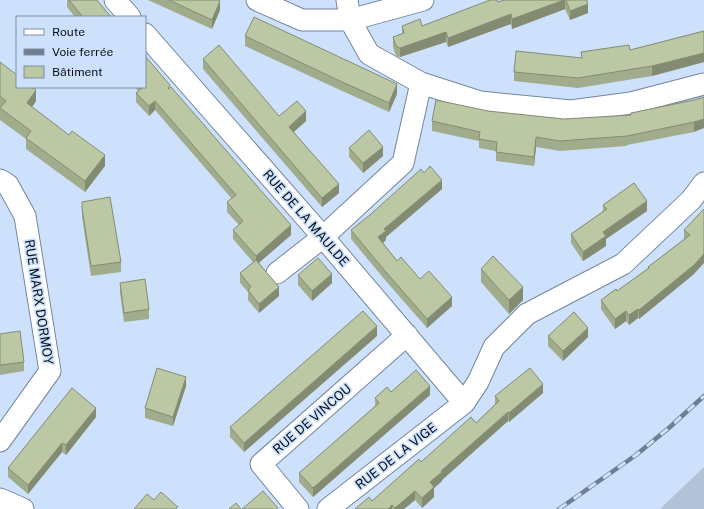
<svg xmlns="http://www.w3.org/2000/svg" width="704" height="509" font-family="'Public Sans',sans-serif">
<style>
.green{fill:#b2c2d7}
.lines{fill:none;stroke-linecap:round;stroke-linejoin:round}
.street-casing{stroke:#73869e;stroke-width:23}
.street{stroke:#fff;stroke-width:21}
.rail-casing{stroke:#707e91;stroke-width:4.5}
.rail{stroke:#cde1fc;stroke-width:3;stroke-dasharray:9;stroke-linecap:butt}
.wall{fill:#a1ac8c}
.shaded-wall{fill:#838c72}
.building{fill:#bbc8a3;stroke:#838c72}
.labels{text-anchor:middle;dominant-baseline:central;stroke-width:3.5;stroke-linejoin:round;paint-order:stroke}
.street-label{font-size:13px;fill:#091019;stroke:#cde1fc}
</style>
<rect width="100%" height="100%" fill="#cde1fc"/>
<path class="green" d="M 704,467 L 704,509 L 660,509 Z"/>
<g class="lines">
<g class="street-casing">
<path id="street" d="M 115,0 L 130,17
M 257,0 L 302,20 L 350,20 L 423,0
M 347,0 L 350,20 L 369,54 L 421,83 L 480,102 L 571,111 L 631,103 L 704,84
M 145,34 L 323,237 L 464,403
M 0,180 L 8,185 L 25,216 L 50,371 L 0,441
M 277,273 L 323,237 L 403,163 L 421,83
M 0,499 L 23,509
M 298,509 L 261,464 L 407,335
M 328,509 L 464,403 L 478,382 L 494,347 L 527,314 L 623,264 L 691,200 L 704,183"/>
</g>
<use href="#street" class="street"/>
<g class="rail-casing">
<path id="rail" d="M 559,509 L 636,455 L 670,427 L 704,396"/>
</g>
<use href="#rail" class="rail"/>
</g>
<path class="wall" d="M 67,0 L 97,0 L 111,17 L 75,17 L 67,7 Z
M 148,0 L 218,0 L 220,10 L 212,29 Z
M 504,0 L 589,0 L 587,1 L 588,13 L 570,20 L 565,9 L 512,29 L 511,24 L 448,47 L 446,42 L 400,57 L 396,56 L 393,47 L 393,37 L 402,34 L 402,26 L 422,26 Z
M 704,31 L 704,62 L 652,76 L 578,88 L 514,81 L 514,72 L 581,58 L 581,52 L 630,50 Z
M 245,36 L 397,94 L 389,112 L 340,90 L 245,46 Z
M 203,59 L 279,116 L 306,121 L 294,132 L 339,193 L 322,207 L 203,69 Z
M 0,62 L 17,87 L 36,101 L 32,107 L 105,166 L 85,192 L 26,149 L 26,139 L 0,120 Z
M 135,87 L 170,88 L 291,235 L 259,263 L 279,296 L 259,313 L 248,300 L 248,292 L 240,283 L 240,273 L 253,262 L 233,239 L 233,230 L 239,225 L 227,212 L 227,202 L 232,199 L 155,110 L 149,116 L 136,102 L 136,93 L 138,91 Z
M 694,100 L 694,132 L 627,145 L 627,146 L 560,151 L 536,147 L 534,166 L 496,161 L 496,151 L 479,148 L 479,141 L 432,131 L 432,121 L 488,111 L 564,119 L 631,115 L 631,113 Z
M 349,148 L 383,156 L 363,173 L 349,157 Z
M 424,173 L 442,189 L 386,237 L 386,240 L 383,243 L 397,261 L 420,279 L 452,306 L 427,328 L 385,280 L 351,239 L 351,230 Z
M 82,202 L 121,262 L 121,272 L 91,276 L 82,217 Z
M 603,205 L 647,211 L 606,239 L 606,246 L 583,261 L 571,243 L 571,234 L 603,211 Z
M 704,209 L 694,274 L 639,319 L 638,318 L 629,325 L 626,321 L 615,329 L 601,309 L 601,300 L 617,291 L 648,268 L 648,267 L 684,239 L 684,230 Z
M 481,269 L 523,300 L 509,314 L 481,282 Z
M 298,275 L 332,283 L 312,301 L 298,285 Z
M 120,283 L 149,309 L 149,319 L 124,322 L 120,292 Z
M 0,334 L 24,362 L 24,371 L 0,375 Z
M 377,336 L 244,452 L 230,437 L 230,427 Z
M 548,336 L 588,337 L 563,361 L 548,346 Z
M 186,386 L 173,426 L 145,418 L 145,408 Z
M 391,392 L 430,395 L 313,497 L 299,482 L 299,473 L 375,406 L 375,398 Z
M 543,393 L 509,422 L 508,421 L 442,480 L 442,481 L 434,488 L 434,497 L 422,508 L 415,500 L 404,509 L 355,509 L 372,501 L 421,462 L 476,423 L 495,404 L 495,396 Z
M 96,417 L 66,455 L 62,452 L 28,494 L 8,477 L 8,468 Z"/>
<path class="shaded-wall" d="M 564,0 L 565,0 L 565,9 L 512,29 L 512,19 Z
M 220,1 L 220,10 L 212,29 L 212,20 Z
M 588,4 L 588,13 L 570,20 L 570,11 Z
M 511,14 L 511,24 L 448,47 L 448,38 Z
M 446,32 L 446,42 L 400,57 L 400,48 Z
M 704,53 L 704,62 L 652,76 L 652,66 Z
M 397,84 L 397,94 L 389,112 L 389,103 Z
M 36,90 L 36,101 L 27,114 L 27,103 Z
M 155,101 L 155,110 L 149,116 L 149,106 Z
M 306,111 L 306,121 L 289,136 L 289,127 Z
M 704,119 L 704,128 L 694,132 L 694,122 Z
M 536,137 L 536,147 L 534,166 L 534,157 Z
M 383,147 L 383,156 L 363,173 L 363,163 Z
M 105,155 L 105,166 L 85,192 L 85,181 Z
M 442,180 L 442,189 L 386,237 L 386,240 L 378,247 L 378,237 L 384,229 Z
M 339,184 L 339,193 L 322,207 L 322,198 Z
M 647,201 L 647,211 L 606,239 L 606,246 L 583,261 L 583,252 L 603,232 Z
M 291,225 L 291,235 L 256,265 L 256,256 Z
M 704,254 L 704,263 L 694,274 L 639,319 L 639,310 Z
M 332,274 L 332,283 L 312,301 L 312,291 Z
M 279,287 L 279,296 L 259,313 L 259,304 Z
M 523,287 L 523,300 L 509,314 L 509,300 Z
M 452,297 L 452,306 L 427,328 L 427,319 Z
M 638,309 L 638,318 L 629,325 L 629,315 Z
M 626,311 L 626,321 L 615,329 L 615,319 Z
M 377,326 L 377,336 L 244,452 L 244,443 Z
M 588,328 L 588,337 L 563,361 L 563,351 Z
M 186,377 L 186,386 L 173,426 L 173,417 Z
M 543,384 L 543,393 L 509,422 L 509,413 Z
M 430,386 L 430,395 L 313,497 L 313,488 Z
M 96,408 L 96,417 L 66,455 L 66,445 Z
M 508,412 L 508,421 L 442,480 L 442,481 L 434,488 L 434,497 L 422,508 L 422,498 L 430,482 L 441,471 Z
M 62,443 L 62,452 L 28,494 L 28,485 Z
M 415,491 L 415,500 L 404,509 L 395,509 L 395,508 Z
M 392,505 L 392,509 L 388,509 Z"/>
<path class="building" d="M 69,0 L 97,0 L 111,17 L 83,17 Z
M 169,0 L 218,0 L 220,1 L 212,20 Z
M 490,0 L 497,0 L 498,2 L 504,0 L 564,0 L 512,19 L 511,14 L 448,38 L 446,32 L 400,48 L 396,46 L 393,37 L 404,33 L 402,26 L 420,19 L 422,26 Z
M 566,0 L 586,0 L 588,4 L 570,11 Z
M 254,17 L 397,84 L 389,103 L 340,81 L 245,36 Z
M 704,31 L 704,53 L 652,66 L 578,78 L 514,72 L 516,51 L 582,58 L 581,52 L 629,45 L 630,50 Z
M 219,45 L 279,116 L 297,101 L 306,111 L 289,127 L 339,184 L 322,198 L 203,59 Z
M 145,56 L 170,85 L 168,89 L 171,87 L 291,225 L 256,256 L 233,230 L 243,221 L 227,202 L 236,195 L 155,101 L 149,106 L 136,93 L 143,87 L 145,87 Z
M 0,62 L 17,75 L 16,76 L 17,77 L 17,87 L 31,87 L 36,90 L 27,103 L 69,135 L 72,131 L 105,155 L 85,181 L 26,138 L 31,131 L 0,108 L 6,101 L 0,96 Z
M 704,97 L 704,119 L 694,122 L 627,136 L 560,141 L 536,137 L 534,157 L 496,152 L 497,142 L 479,139 L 480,132 L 432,121 L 436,100 L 488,111 L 564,119 L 631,115 L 631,113 L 694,100 Z
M 369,130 L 383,147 L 363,163 L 349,148 Z
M 430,166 L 442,180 L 384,229 L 386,231 L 378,237 L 397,261 L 401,257 L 420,279 L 429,271 L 452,297 L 427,319 L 385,271 L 351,230 L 371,214 L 421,169 L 424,173 Z
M 634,183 L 647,201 L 603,232 L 606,236 L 583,252 L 571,234 L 607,209 L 603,205 Z
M 110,197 L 121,262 L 91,266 L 82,208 L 82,202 Z
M 704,209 L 704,254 L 694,265 L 639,310 L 638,309 L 629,315 L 626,311 L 615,319 L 601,300 L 616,289 L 617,291 L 649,268 L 648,267 L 690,235 L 684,230 Z
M 493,256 L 523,287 L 509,300 L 481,269 Z
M 318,258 L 332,274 L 312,291 L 298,275 Z
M 256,260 L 279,287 L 259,304 L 248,290 L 251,287 L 240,273 Z
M 145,279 L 149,309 L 124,313 L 120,283 Z
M 363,311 L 377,326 L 244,443 L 230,427 Z
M 574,312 L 588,328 L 563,351 L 548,336 Z
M 20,331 L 24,362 L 0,365 L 0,334 Z
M 157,368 L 186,377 L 173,417 L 145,408 Z
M 530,368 L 543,384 L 509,413 L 508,412 L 441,471 L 442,472 L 430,482 L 434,487 L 422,498 L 415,491 L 395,508 L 392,505 L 388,509 L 355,509 L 369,497 L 372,501 L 419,459 L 421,462 L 471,417 L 476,423 L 499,401 L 495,396 Z
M 416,370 L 430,386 L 313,488 L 299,473 L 379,403 L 375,398 L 387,387 L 391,392 Z
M 72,388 L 96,408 L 66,445 L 62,443 L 28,485 L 8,468 Z
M 263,491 L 278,508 L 276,509 L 242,509 Z
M 161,492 L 178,507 L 176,509 L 134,509 L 147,494 L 154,500 Z
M 236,503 L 241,509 L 229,509 Z"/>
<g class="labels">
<g class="street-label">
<text transform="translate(306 218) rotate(49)">RUE DE LA MAULDE</text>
<text transform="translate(39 302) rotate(81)">RUE MARX DORMOY</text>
<text transform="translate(312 419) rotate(-41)">RUE DE VINCOU</text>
<text transform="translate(396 456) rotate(-38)">RUE DE LA VIGE</text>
</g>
</g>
<rect x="16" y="16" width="130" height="72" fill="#cde1fc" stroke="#7f8da1"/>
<rect x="24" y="29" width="20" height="6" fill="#ffffff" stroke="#7f8da1"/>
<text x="52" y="36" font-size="12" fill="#091019">Route</text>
<rect x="24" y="49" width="20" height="6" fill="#707e91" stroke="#7f8da1"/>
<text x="52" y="56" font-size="12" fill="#091019">Voie ferrée</text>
<rect x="24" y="66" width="20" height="12" fill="#bbc8a3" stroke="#7f8da1"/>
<text x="52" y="76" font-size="12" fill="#091019">Bâtiment</text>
</svg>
